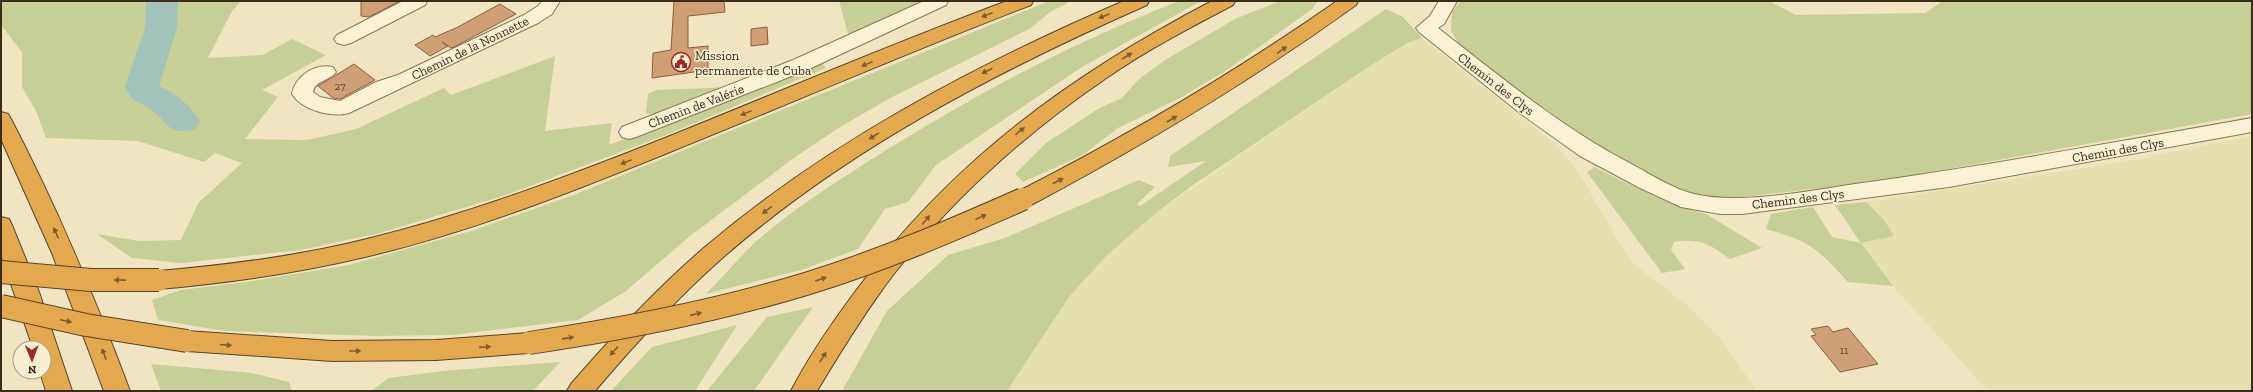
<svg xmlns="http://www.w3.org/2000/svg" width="2253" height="392" font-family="'Zilla Slab',serif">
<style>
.farmland{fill:#e6e0af}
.green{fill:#c6cf95}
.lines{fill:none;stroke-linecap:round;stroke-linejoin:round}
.river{fill:#a4c3bb;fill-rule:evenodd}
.building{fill:#d19f75;stroke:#8c5f3c}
.minor-casing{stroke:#8b7558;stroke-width:2}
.highway-casing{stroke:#59432c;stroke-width:2}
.minor{fill:#fbf1d5;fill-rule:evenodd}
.highway{fill:#e4a94e;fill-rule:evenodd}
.highway-bridge-casing{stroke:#59432c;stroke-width:24;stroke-linecap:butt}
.highway-bridge{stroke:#e4a94e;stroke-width:22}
.oneway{fill:#7e5e31}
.labels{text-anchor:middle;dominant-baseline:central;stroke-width:3;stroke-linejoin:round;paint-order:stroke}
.number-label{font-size:11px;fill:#604933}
.street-label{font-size:13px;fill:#3a2c1d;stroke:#f7eed2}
.poi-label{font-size:13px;fill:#3a2c1d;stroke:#f7eed2;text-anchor:start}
</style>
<rect width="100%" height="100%" fill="#f0e4c2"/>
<path class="farmland" d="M 1422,38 L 1554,143 L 1575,167 L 1631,262 L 1692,309 L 1721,339 L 1757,391 L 1007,391 L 1069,297 L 1106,256 L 1156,213 L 1373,64 L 1407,43 Z
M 2252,136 L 2252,391 L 1988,391 L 1893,286 L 1861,243 L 1894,236 L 1885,221 L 1866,202 L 2123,162 Z"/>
<path class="green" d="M 1,1 L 241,1 L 232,11 L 208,58 L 263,55 L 292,39 L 326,55 L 262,90 L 278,97 L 245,139 L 307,140 L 356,129 L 444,88 L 451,95 L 555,56 L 545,131 L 612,123 L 609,145 L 822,63 L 826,68 L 666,135 L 506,195 L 380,233 L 300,250 L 182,263 L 132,258 L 97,234 L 139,241 L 181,240 L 199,202 L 242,163 L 215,153 L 204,162 L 138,141 L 46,138 L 36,111 L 22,87 L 22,52 L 1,25 Z
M 839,1 L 928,1 L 849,37 Z
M 1049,1 L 1068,1 L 1068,3 L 1050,12 L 1031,28 L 892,97 L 840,127 L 798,155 L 690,236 L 626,291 L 578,320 L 452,335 L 374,336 L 225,331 L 158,320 L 152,300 L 181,290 L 253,281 L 349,265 L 471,231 L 571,196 Z
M 1179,1 L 1201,1 L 1082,67 L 936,165 L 908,202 L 885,209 L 858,249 L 801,270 L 706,294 C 726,274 744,251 766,233 C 803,202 847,175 888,149 C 981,91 1077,41 1179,1 Z
M 1280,1 L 1318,1 L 1312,9 L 1227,70 L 1180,98 L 1118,128 L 1083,155 L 1023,182 L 1015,174 L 1046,143 L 1098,109 L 1122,98 L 1138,80 L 1165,60 L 1235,19 Z
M 1461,1 L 1769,1 L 1796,15 L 1925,13 L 1943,1 L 2252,1 L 2252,114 L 1877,182 L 1723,199 L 1696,196 L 1680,191 L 1594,147 L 1529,101 L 1459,45 L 1451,30 L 1452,11 Z
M 1386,9 L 1403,17 L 1422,38 L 1407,43 L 1373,64 L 1193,185 L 1156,213 L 1106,256 L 1069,297 L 1007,391 L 842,391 L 887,311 L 948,255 L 1005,238 L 1139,180 L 1155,187 L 1137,204 L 1140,206 L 1206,161 L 1168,167 L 1170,156 Z
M 733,87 L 653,115 L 646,113 L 648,94 L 657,90 Z
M 1595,167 L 1620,180 L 1674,205 L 1706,214 L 1762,248 L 1730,259 C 1710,244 1699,238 1674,242 L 1671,250 L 1685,269 L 1662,273 L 1587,172 Z
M 1866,202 L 1885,221 L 1894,236 L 1861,243 L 1893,286 L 1848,282 C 1817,248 1810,241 1766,229 L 1771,214 L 1813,207 L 1832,237 L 1861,243 L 1835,205 Z
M 813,307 L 754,391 L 707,391 L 767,317 Z
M 737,325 L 695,391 L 611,391 L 652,347 Z
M 560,362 L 533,391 L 371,391 L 389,378 L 443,371 Z
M 151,364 L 252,373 L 289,382 L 292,391 L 161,391 Z"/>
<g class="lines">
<path class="river" d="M 146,1 L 178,1 L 177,28 L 159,86 C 177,94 190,105 200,121 L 195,129 C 167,137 170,122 150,109 C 136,99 134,105 125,87 L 145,28 Z"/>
</g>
<path class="building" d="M 361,1 L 400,1 L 369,17 L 361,16 Z
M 674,1 L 724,1 L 725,12 L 688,16 L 688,48 L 708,46 L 708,70 L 652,78 L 653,53 L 671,50 Z
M 500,4 L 516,14 L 454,47 L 451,48 L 442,42 L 448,46 L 430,56 L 415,45 L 433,35 L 435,37 L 456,28 Z
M 767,27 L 768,44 L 751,46 L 751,29 Z
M 354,64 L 375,80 L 340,99 L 333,98 L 318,86 Z
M 1828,326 L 1833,332 L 1848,328 L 1878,364 L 1840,372 L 1811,336 L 1816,335 L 1811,329 Z"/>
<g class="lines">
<g class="minor-casing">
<path id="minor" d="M 403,1 L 427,1 L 425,5 L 351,43 L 344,45 L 337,43 L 334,39 L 337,35 Z
M 542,1 L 560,1 L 552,14 L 538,23 L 349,113 C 331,118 302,110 292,94 C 295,76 315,63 333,67 L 336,72 C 330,81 315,80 313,92 L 320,97 L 340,101 L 376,82 L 398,75 L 524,15 L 538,6 Z
M 924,1 L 948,1 L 946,5 L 807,70 L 636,137 L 629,139 L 622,137 L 619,132 L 622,127 L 793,60 Z
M 1439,1 L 1457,1 L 1444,24 L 1438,28 C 1502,78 1563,129 1635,166 C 1653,176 1674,189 1694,194 C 1739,205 1809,191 1855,184 C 1988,166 2120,141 2252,118 L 2252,132 L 1949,187 L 1742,214 L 1720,214 L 1681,207 L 1640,188 L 1580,156 L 1521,114 L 1419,32 L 1416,28 L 1430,16 Z"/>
</g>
<g class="highway-casing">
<path id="highway" d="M 1007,1 L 1033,1 L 1031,5 C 911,51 794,102 675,150 C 574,191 471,232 365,257 C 297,273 229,283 159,289 L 151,286 L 147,280 L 151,274 L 159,271 C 229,265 299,256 367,239 C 469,214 567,177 665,138 C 779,92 892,44 1007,1 Z
M 1124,1 L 1149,1 L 1147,5 C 995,72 845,150 720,260 C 675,300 634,345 595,391 L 567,391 L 571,384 C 613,336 656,289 705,247 C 829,142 975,65 1124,1 Z
M 1212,1 L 1235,1 L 1233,5 C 1189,28 1145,51 1105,79 C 1026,133 952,199 893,275 C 865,312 841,351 817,391 L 791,391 C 809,356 832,323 855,292 C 952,161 1069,76 1212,1 Z
M 1337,1 L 1358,1 L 1356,5 C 1252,80 1144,145 1031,205 L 1023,207 L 1015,205 L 1012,199 L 1015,193 C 1127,136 1234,73 1337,1 Z
M 1,112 L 8,114 L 11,119 C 57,207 95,298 130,391 L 104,391 L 52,253 L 1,139 Z
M 1,217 L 9,219 L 12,225 L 39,292 L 72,391 L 46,391 L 40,372 L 44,372 L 44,348 L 33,348 L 1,255 Z
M 187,331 L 332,341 L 436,340 L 529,333 L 538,336 L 541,343 L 538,350 L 529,353 L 436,360 L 332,361 L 187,351 L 178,348 L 175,341 L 178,334 Z"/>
</g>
<use href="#minor" class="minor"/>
<use href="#highway" class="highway"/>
<g class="highway-bridge-casing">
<path id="highway-bridge" d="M 1,272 L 91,280 L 159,280
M 1,306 L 86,325 L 187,341
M 529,343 C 624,329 718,311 809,283 C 883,260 953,230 1023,199"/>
</g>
<use href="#highway-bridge" class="highway-bridge"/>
</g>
<defs><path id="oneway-solid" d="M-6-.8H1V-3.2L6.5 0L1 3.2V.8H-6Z"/></defs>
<g class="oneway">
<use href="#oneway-solid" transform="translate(987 15) rotate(159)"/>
<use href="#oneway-solid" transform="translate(1104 16) rotate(157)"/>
<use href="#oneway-solid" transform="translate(1282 50) rotate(-34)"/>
<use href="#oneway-solid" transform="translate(1127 56) rotate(-31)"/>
<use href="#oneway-solid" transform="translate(867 64) rotate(158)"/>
<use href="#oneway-solid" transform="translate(987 71) rotate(153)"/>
<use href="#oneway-solid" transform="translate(746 113) rotate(158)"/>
<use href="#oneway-solid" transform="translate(1172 119) rotate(-30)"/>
<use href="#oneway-solid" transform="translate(1020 131) rotate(-39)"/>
<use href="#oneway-solid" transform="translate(874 136) rotate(148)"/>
<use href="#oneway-solid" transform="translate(626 162) rotate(158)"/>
<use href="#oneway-solid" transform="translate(1058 181) rotate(-27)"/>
<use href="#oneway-solid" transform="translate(767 210) rotate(142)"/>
<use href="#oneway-solid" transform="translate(981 217) rotate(-24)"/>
<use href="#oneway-solid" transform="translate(926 220) rotate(-49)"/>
<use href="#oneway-solid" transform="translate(56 233) rotate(-114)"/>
<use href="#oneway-solid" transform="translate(821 279) rotate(-19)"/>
<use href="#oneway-solid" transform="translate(120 280) rotate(-179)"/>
<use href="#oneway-solid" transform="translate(696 314) rotate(-13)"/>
<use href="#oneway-solid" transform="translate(66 321) rotate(12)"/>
<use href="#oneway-solid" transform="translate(568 338) rotate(-8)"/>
<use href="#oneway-solid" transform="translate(226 345) rotate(5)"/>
<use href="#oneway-solid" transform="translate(485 347) rotate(-4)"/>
<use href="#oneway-solid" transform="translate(355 351)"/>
<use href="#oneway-solid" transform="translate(614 351) rotate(133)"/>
<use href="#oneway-solid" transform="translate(104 354) rotate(-110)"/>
<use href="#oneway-solid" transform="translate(823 357) rotate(-58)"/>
</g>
<defs>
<g id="civic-ring" transform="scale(1)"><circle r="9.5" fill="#f7eed2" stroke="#9d2925" stroke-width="1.5"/><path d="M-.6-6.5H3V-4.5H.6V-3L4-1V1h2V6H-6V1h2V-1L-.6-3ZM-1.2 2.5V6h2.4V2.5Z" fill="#9d2925"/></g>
</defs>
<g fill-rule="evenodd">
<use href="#civic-ring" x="681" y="62"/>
</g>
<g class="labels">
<g class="number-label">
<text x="340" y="86">27</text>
<text x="1844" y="350">11</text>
</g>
<g class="street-label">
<text transform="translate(470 48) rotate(-26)">Chemin de la Nonnette</text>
<text transform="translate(1496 84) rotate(38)">Chemin des Clys</text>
<text transform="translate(696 106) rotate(-21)">Chemin de Valérie</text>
<text transform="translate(2118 150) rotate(-10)">Chemin des Clys</text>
<text transform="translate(1798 199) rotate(-7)">Chemin des Clys</text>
</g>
<g class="poi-label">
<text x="695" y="55">Mission<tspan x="695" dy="15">permanente de Cuba</tspan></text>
</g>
</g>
<rect width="2253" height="392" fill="none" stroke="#3a2c1d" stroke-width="4"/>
<g transform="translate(32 360) rotate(179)"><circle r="19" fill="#f7eed2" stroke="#aba08a"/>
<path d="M0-3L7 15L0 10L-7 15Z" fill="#9d2925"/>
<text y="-6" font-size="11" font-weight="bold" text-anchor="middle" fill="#3a2c1d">N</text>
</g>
</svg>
